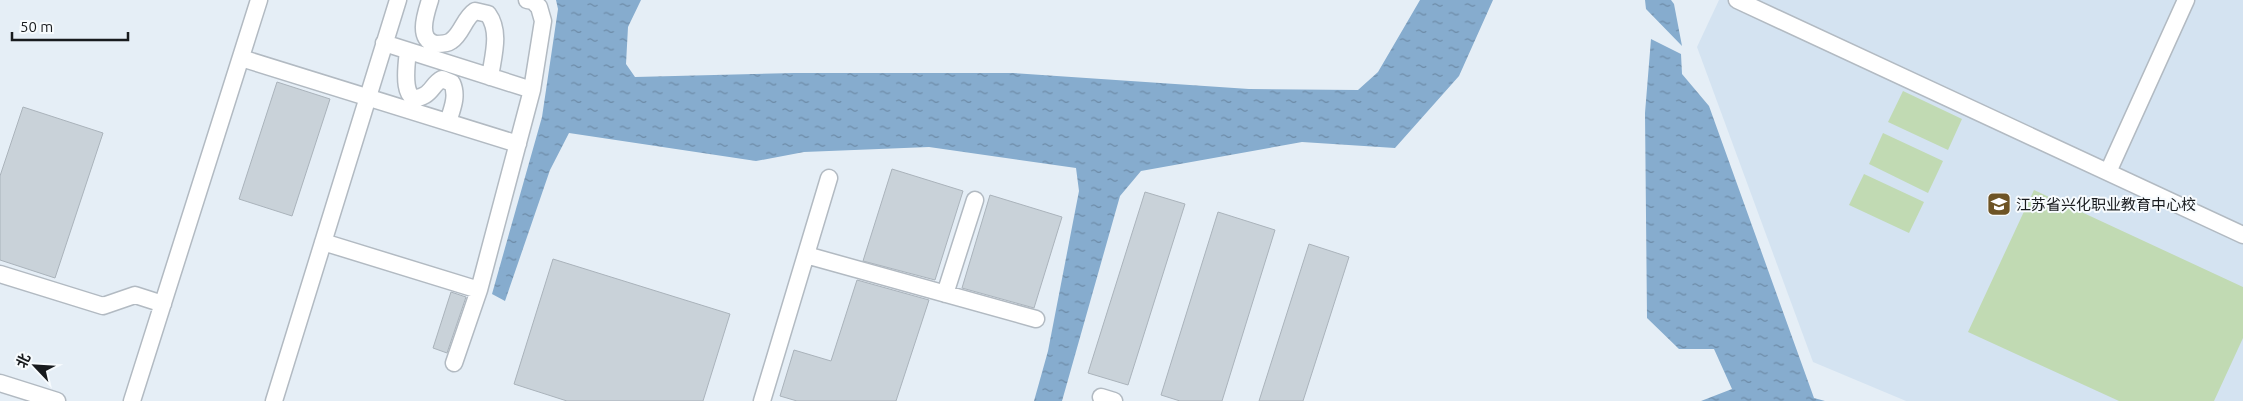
<svg xmlns="http://www.w3.org/2000/svg" width="2243" height="401" font-family="Ubuntu,'Noto Sans SC',sans-serif">
<style>
.built{fill:#d4e3f1}
.park{fill:#c1dab3}
.water{fill:url(#water-ripples)}
.building{fill:#c9d2d9;stroke:#aab3bb}
.lines{fill:none;stroke-linecap:round;stroke-linejoin:round}
.minor-casing{stroke:#b2bac2;stroke-width:19}
.minor{stroke:#fff;stroke-width:16}
.labels{text-anchor:middle;dominant-baseline:central;stroke-width:4;stroke-linejoin:round;paint-order:stroke}
.poi-label{font-size:15px;fill:#181b1e;stroke:#f7fbfe;text-anchor:start}
</style>
<defs>
<pattern id="water-ripples" width="26" height="14" patternUnits="userSpaceOnUse" patternTransform="scale(1.25)"><rect width="26" height="14" fill="#86acce"/><path d="M2 4q2-2 4 0t4 0M15 11q2-2 4 0t4 0" fill="none" stroke="#6d8ba7"/></pattern>
</defs>
<rect width="100%" height="100%" fill="#e5eef6"/>
<path class="built" d="M 1719,0 L 2243,0 L 2243,401 L 1906,401 L 1813,362 L 1697,47 Z"/>
<path class="park" d="M 1903,91 L 1962,119 L 1948,150 L 1888,122 Z
M 1883,133 L 1943,161 L 1928,193 L 1869,164 Z
M 1864,174 L 1924,202 L 1909,233 L 1849,205 Z
M 2034,190 L 2243,287 L 2243,338 L 2214,401 L 2119,401 L 1968,332 Z"/>
<path class="water" d="M 556,0 L 641,0 L 628,27 L 626,64 L 635,77 L 794,73 L 1013,73 L 1249,89 L 1358,90 L 1378,72 L 1420,0 L 1493,0 L 1459,76 L 1395,148 L 1302,142 L 1141,171 L 1120,196 L 1062,401 L 1034,401 L 1048,351 L 1079,191 L 1076,168 L 929,147 L 804,152 L 756,161 L 569,133 L 550,170 L 505,301 L 492,294 L 542,117 L 558,9 Z
M 1645,0 L 1671,0 L 1674,4 L 1682,46 L 1646,9 Z
M 1651,39 L 1681,54 L 1682,74 L 1709,106 L 1814,398 L 1825,401 L 1701,401 L 1732,389 L 1714,349 L 1679,349 L 1647,318 L 1645,113 Z"/>
<path class="building" d="M 277,82 L 330,99 L 292,216 L 239,199 Z
M 23,107 L 103,133 L 55,278 L 0,260 L 0,176 Z
M 892,169 L 963,191 L 935,280 L 863,261 Z
M 1145,192 L 1185,204 L 1128,385 L 1088,373 Z
M 990,195 L 1062,217 L 1034,308 L 962,288 Z
M 1218,212 L 1275,230 L 1222,401 L 1180,401 L 1161,395 Z
M 1309,244 L 1349,257 L 1303,401 L 1259,401 Z
M 553,259 L 730,314 L 703,401 L 567,401 L 514,384 Z
M 857,280 L 929,300 L 896,401 L 797,401 L 780,396 L 794,350 L 831,361 Z
M 451,292 L 466,297 L 447,353 L 433,348 Z"/>
<g class="lines">
<g class="minor-casing">
<path id="minor" d="M 430,0 C 426,13 416,40 436,44 C 441,44 447,44 451,41 C 462,34 464,18 475,11 L 488,14 C 501,32 493,56 490,77
M 1737,0 L 2243,235
M 384,43 L 532,90
M 408,51 C 407,61 399,110 425,95 C 432,91 434,83 442,79 L 452,83 C 458,96 452,109 448,122
M 241,58 L 518,144
M 2108,172 L 2186,0
M 323,242 L 479,290
M 806,255 L 1036,319
M 0,274 L 103,306 L 135,295 L 163,304
M 945,294 L 975,200
M 454,363 L 479,290 L 532,90 L 543,21 L 539,7 L 533,1 L 527,0
M 0,383 L 57,401
M 1101,397 L 1114,401
M 132,401 L 259,0
M 274,401 L 398,0
M 762,401 L 829,178"/>
</g>
<use href="#minor" class="minor"/>
</g>
<defs>
<g id="school-square" transform="scale(1.25)"><rect x="-9" y="-9" width="18" height="18" rx="4" fill="#6e5425" stroke="#f7fbfe"/><path d="M0-5L7-2L0 1L-7-2ZM-4 1L0 2.5L4 1V4Q0 6-4 4Z" fill="#fff"/></g>
</defs>
<g fill-rule="evenodd">
<use href="#school-square" x="1999" y="204"/>
</g>
<g class="labels">
<g class="poi-label">
<text x="2016" y="204">江苏省兴化职业教育中心校</text>
</g>
</g>
<g transform="translate(35 366) rotate(295)" stroke="#f7fbfe" stroke-width="4" paint-order="stroke">
<path d="M0-4L9 19L0 12L-9 19Z" fill="#181b1e"/>
<text y="-8" font-size="14" font-weight="bold" text-anchor="middle" fill="#181b1e">北</text>
</g>
<path d="M12 32v8h116v-8" fill="none" stroke="#181b1e" stroke-width="2.5"/>
<text x="20" y="32" font-size="15" fill="#181b1e" stroke="#f7fbfe" stroke-width="4" paint-order="stroke">50 m</text>
</svg>
